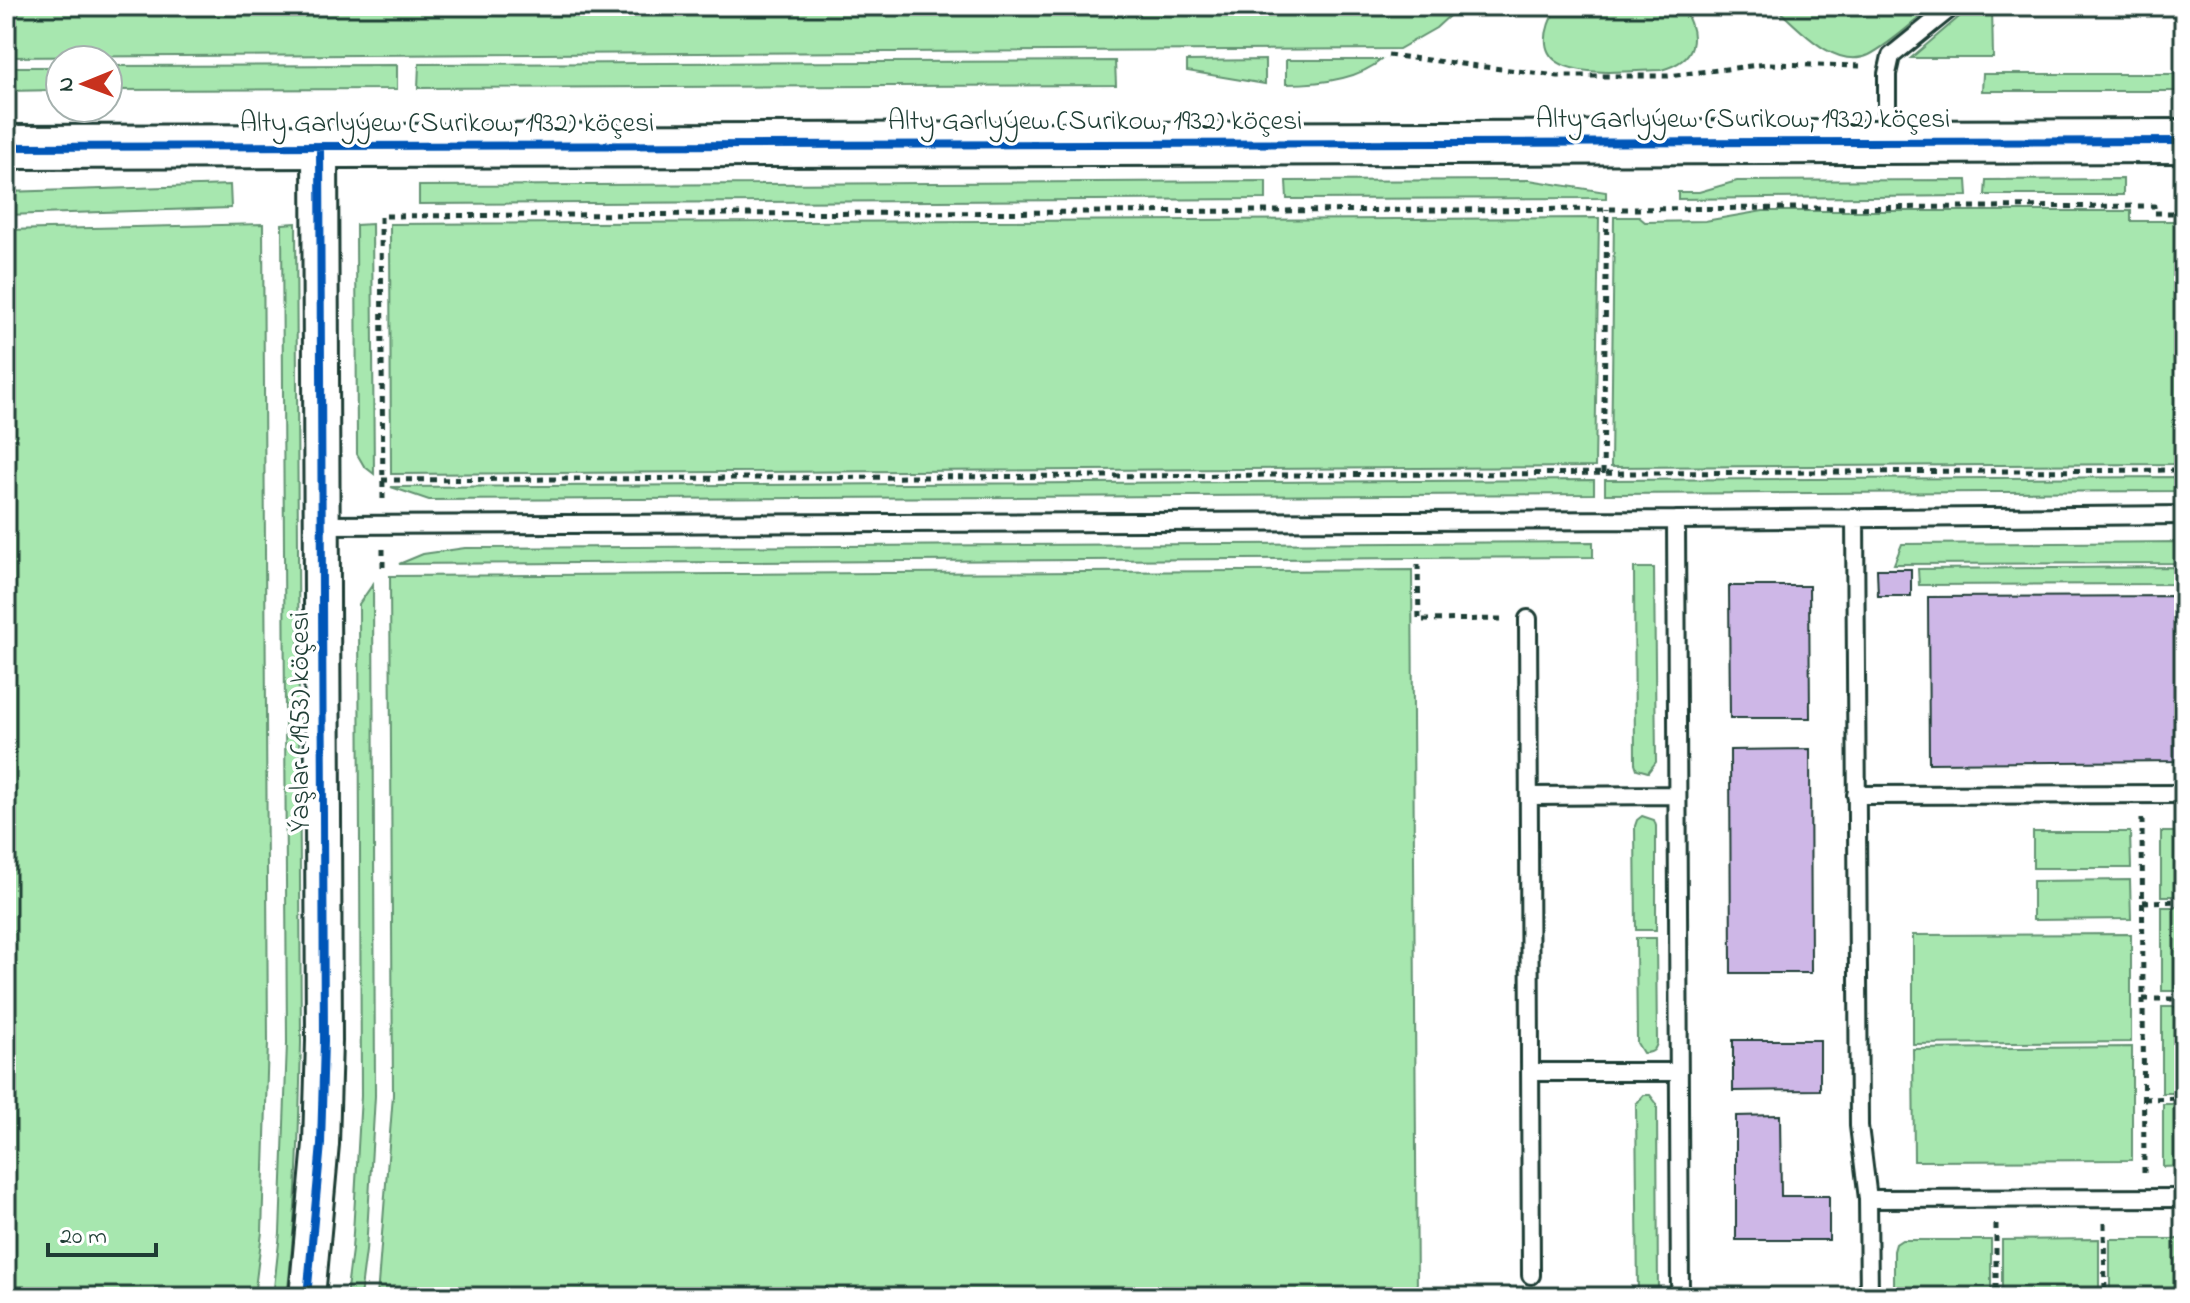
<svg xmlns="http://www.w3.org/2000/svg" width="2190" height="1303" font-family="'Indie Flower',sans-serif">
<style>
.green{fill:#a7e7af;stroke:#639272;stroke-width:2}
.building{fill:#ceb7e7;stroke:#1f3d34;stroke-width:2}
.lines{fill:none;stroke-linecap:round;stroke-linejoin:round}
.service-casing{stroke:#1f3d34;stroke-width:22}
.minor-casing{stroke:#1f3d34;stroke-width:40}
.tertiary-casing{stroke:#1f3d34;stroke-width:48}
.path{stroke:#1f3d34;stroke-width:5;stroke-dasharray:6 6;stroke-linecap:butt}
.service{stroke:#fff;stroke-width:16}
.minor{stroke:#fff;stroke-width:34}
.tertiary{stroke:#fff;stroke-width:42}
.cycleway-casing{stroke:#fff;stroke-width:13}
.cycleway{stroke:#0057b8;stroke-width:8}
.labels{text-anchor:middle;dominant-baseline:central;stroke-width:7;stroke-linejoin:round;paint-order:stroke}
.street-label{font-size:28px;fill:#1f3d34;stroke:#fff}
</style>
<rect width="100%" height="100%" fill="#fff"/>
<filter id="ink" filterUnits="userSpaceOnUse"><feTurbulence type="fractalNoise" baseFrequency=".0125" numOctaves="2"/><feDisplacementMap in="SourceGraphic" scale="16" xChannelSelector="R" yChannelSelector="G"/><feConvolveMatrix kernelMatrix="1 2 1 2 8 2 1 2 1" color-interpolation-filters="sRGB"/></filter>
<g filter="url(#ink)">
<path class="green" d="M 6,6 L 1460,6 L 1436,28 L 1399,49 L 6,57 Z
M 1557,6 L 1682,6 C 1700,36 1698,60 1661,70 C 1614,71 1512,87 1557,6 Z
M 1774,6 L 1934,6 C 1913,22 1892,43 1869,55 C 1834,71 1797,26 1774,6 Z
M 1972,6 L 1992,6 L 1993,58 L 1911,58 Z
M 1265,60 L 1265,84 L 1187,71 L 1187,61 Z
M 1286,60 L 1381,60 C 1357,80 1316,84 1286,84 Z
M 1115,61 L 1116,85 L 418,88 L 419,64 Z
M 397,65 L 397,89 L 108,90 L 108,66 Z
M 6,67 L 60,67 L 60,90 L 6,91 Z
M 1983,74 L 2179,74 L 2180,91 L 1982,91 Z
M 2123,179 L 2123,195 L 1985,195 L 1986,180 Z
M 1529,180 L 1606,192 L 1606,198 L 1287,199 L 1286,181 Z
M 1967,180 L 1968,196 L 1678,199 L 1678,192 L 1699,192 L 1737,181 Z
M 1266,181 L 1266,199 L 419,204 L 419,186 Z
M 230,185 L 231,208 L 6,215 L 6,192 Z
M 1763,211 L 2131,211 L 2131,221 L 2184,221 L 2184,464 L 1611,467 L 1614,217 L 1639,217 L 1645,222 L 1705,221 Z
M 1599,218 L 1595,467 L 391,474 L 390,224 Z
M 296,223 L 301,1043 C 299,1128 297,1212 287,1297 L 273,1297 L 280,1233 L 287,1043 L 282,224 Z
M 263,224 L 268,1042 L 262,1232 L 254,1297 L 6,1297 L 6,230 Z
M 372,224 L 374,474 L 364,466 L 357,454 L 356,225 Z
M 2184,477 L 2184,491 L 1605,494 L 1605,480 Z
M 1594,480 L 1594,494 L 429,500 L 391,487 Z
M 1593,542 L 1593,557 L 399,564 L 423,554 L 465,548 Z
M 2184,542 L 2184,563 L 1894,564 L 1902,544 Z
M 2184,567 L 2184,584 L 1919,585 L 1918,569 Z
M 1634,568 L 1654,568 L 1656,762 L 1648,772 L 1637,769 L 1635,763 Z
M 1412,570 L 1417,1297 L 377,1297 L 393,1095 L 390,576 Z
M 373,584 L 375,1096 L 366,1251 L 360,1297 L 346,1297 L 352,1250 L 361,1096 L 359,604 Z
M 1642,816 L 1654,820 L 1656,826 L 1656,930 L 1636,930 L 1635,826 L 1637,820 Z
M 2033,832 L 2130,832 L 2131,868 L 2033,868 Z
M 2161,832 L 2184,832 L 2184,896 L 2161,896 Z
M 2130,880 L 2131,919 L 2033,920 L 2033,881 Z
M 2162,907 L 2184,907 L 2184,991 L 2162,991 Z
M 2131,934 L 2131,1042 L 1913,1044 L 1913,935 Z
M 1636,938 L 1656,938 L 1657,1043 C 1655,1051 1652,1053 1643,1053 L 1637,1043 Z
M 2162,1007 L 2184,1007 L 2184,1093 L 2162,1093 Z
M 2132,1047 L 2132,1160 L 1914,1161 L 1913,1049 Z
M 1644,1095 L 1650,1095 L 1657,1104 L 1658,1297 L 1638,1297 L 1636,1104 Z
M 2163,1104 L 2184,1104 L 2184,1166 L 2163,1167 Z
M 2099,1239 L 2099,1297 L 2002,1297 L 2002,1240 Z
M 2110,1239 L 2184,1239 L 2184,1297 L 2110,1297 Z
M 1902,1240 L 1991,1240 L 1991,1297 L 1894,1297 L 1894,1251 L 1896,1244 Z"/>
<path class="building" d="M 1877,569 L 1911,569 L 1911,596 L 1878,596 Z
M 1729,586 L 1809,586 L 1810,718 L 1730,718 Z
M 2184,596 L 2184,761 L 1929,763 L 1928,597 Z
M 1810,749 L 1811,973 L 1731,973 L 1730,750 Z
M 1733,1040 L 1820,1040 L 1820,1090 L 1733,1091 Z
M 1780,1115 L 1781,1196 L 1829,1196 L 1829,1240 L 1736,1240 L 1736,1116 Z"/>
<g class="lines">
<g class="service-casing">
<path id="service" d="M 1887,142 L 1887,74 L 1891,56 L 1953,6
M 1855,517 L 1859,1126 L 1868,1199 L 1869,1297
M 1676,520 L 1680,1297
M 322,525 L 1676,520 L 2184,515
M 1528,619 L 1531,1275
M 1856,795 L 2184,794
M 1529,796 L 1677,795
M 1530,1072 L 1679,1072
M 1868,1199 L 2184,1198"/>
</g>
<g class="minor-casing">
<path id="minor" d="M 307,1297 L 321,1144 L 324,1041 L 320,146"/>
</g>
<g class="tertiary-casing">
<path id="tertiary" d="M 6,147 L 2184,141"/>
</g>
<path class="path" d="M 1388,55 L 1558,76 L 1668,76 L 1767,64 L 1864,66
M 1603,474 L 1607,209
M 382,480 L 2184,470
M 383,499 L 381,216 L 2154,206 L 2154,213 L 2184,213
M 383,549 L 383,572
M 1418,564 L 1419,620 L 1503,619
M 2142,819 L 2144,1173
M 2143,902 L 2184,901
M 2143,999 L 2184,999
M 2144,1099 L 2184,1098
M 2104,1223 L 2105,1297
M 1996,1224 L 1996,1297"/>
<use href="#service" class="service"/>
<use href="#minor" class="minor"/>
<use href="#tertiary" class="tertiary"/>
<g class="cycleway-casing">
<path id="cycleway" d="M 6,147 L 2184,141
M 307,1297 L 321,1144 L 324,1041 L 320,146"/>
</g>
<use href="#cycleway" class="cycleway"/>
</g>
</g>
<g class="labels">
<g class="street-label">
<text x="1743" y="120">Alty Garlyýew (Surikow, 1932) köçesi</text>
<text x="1095" y="122">Alty Garlyýew (Surikow, 1932) köçesi</text>
<text x="447" y="124">Alty Garlyýew (Surikow, 1932) köçesi</text>
<text transform="translate(301 722) rotate(-90)">Ýaşlar (1953) köçesi</text>
</g>
</g>
<rect width="2190" height="1303" fill="none" stroke="#fff" stroke-width="32"/>
<rect x="16" y="16" width="2158" height="1271" fill="none" stroke="#1f3d34" stroke-width="3" filter="url(#ink)"/>
<g transform="translate(84 84) rotate(269)"><circle r="38" fill="#ffffff" stroke="#a5b1ae" stroke-width="2"/>
<path d="M0-6L14 30L0 20L-14 30Z" fill="#c8321e"/>
<text y="-12" font-size="22" font-weight="bold" text-anchor="middle" fill="#1f3d34">N</text>
</g>
<path d="M48 1243v12h108v-12" fill="none" stroke="#1f3d34" stroke-width="4"/>
<text x="60" y="1243" font-size="24" fill="#1f3d34" stroke="#ffffff" stroke-width="6" paint-order="stroke">20 m</text>
</svg>
